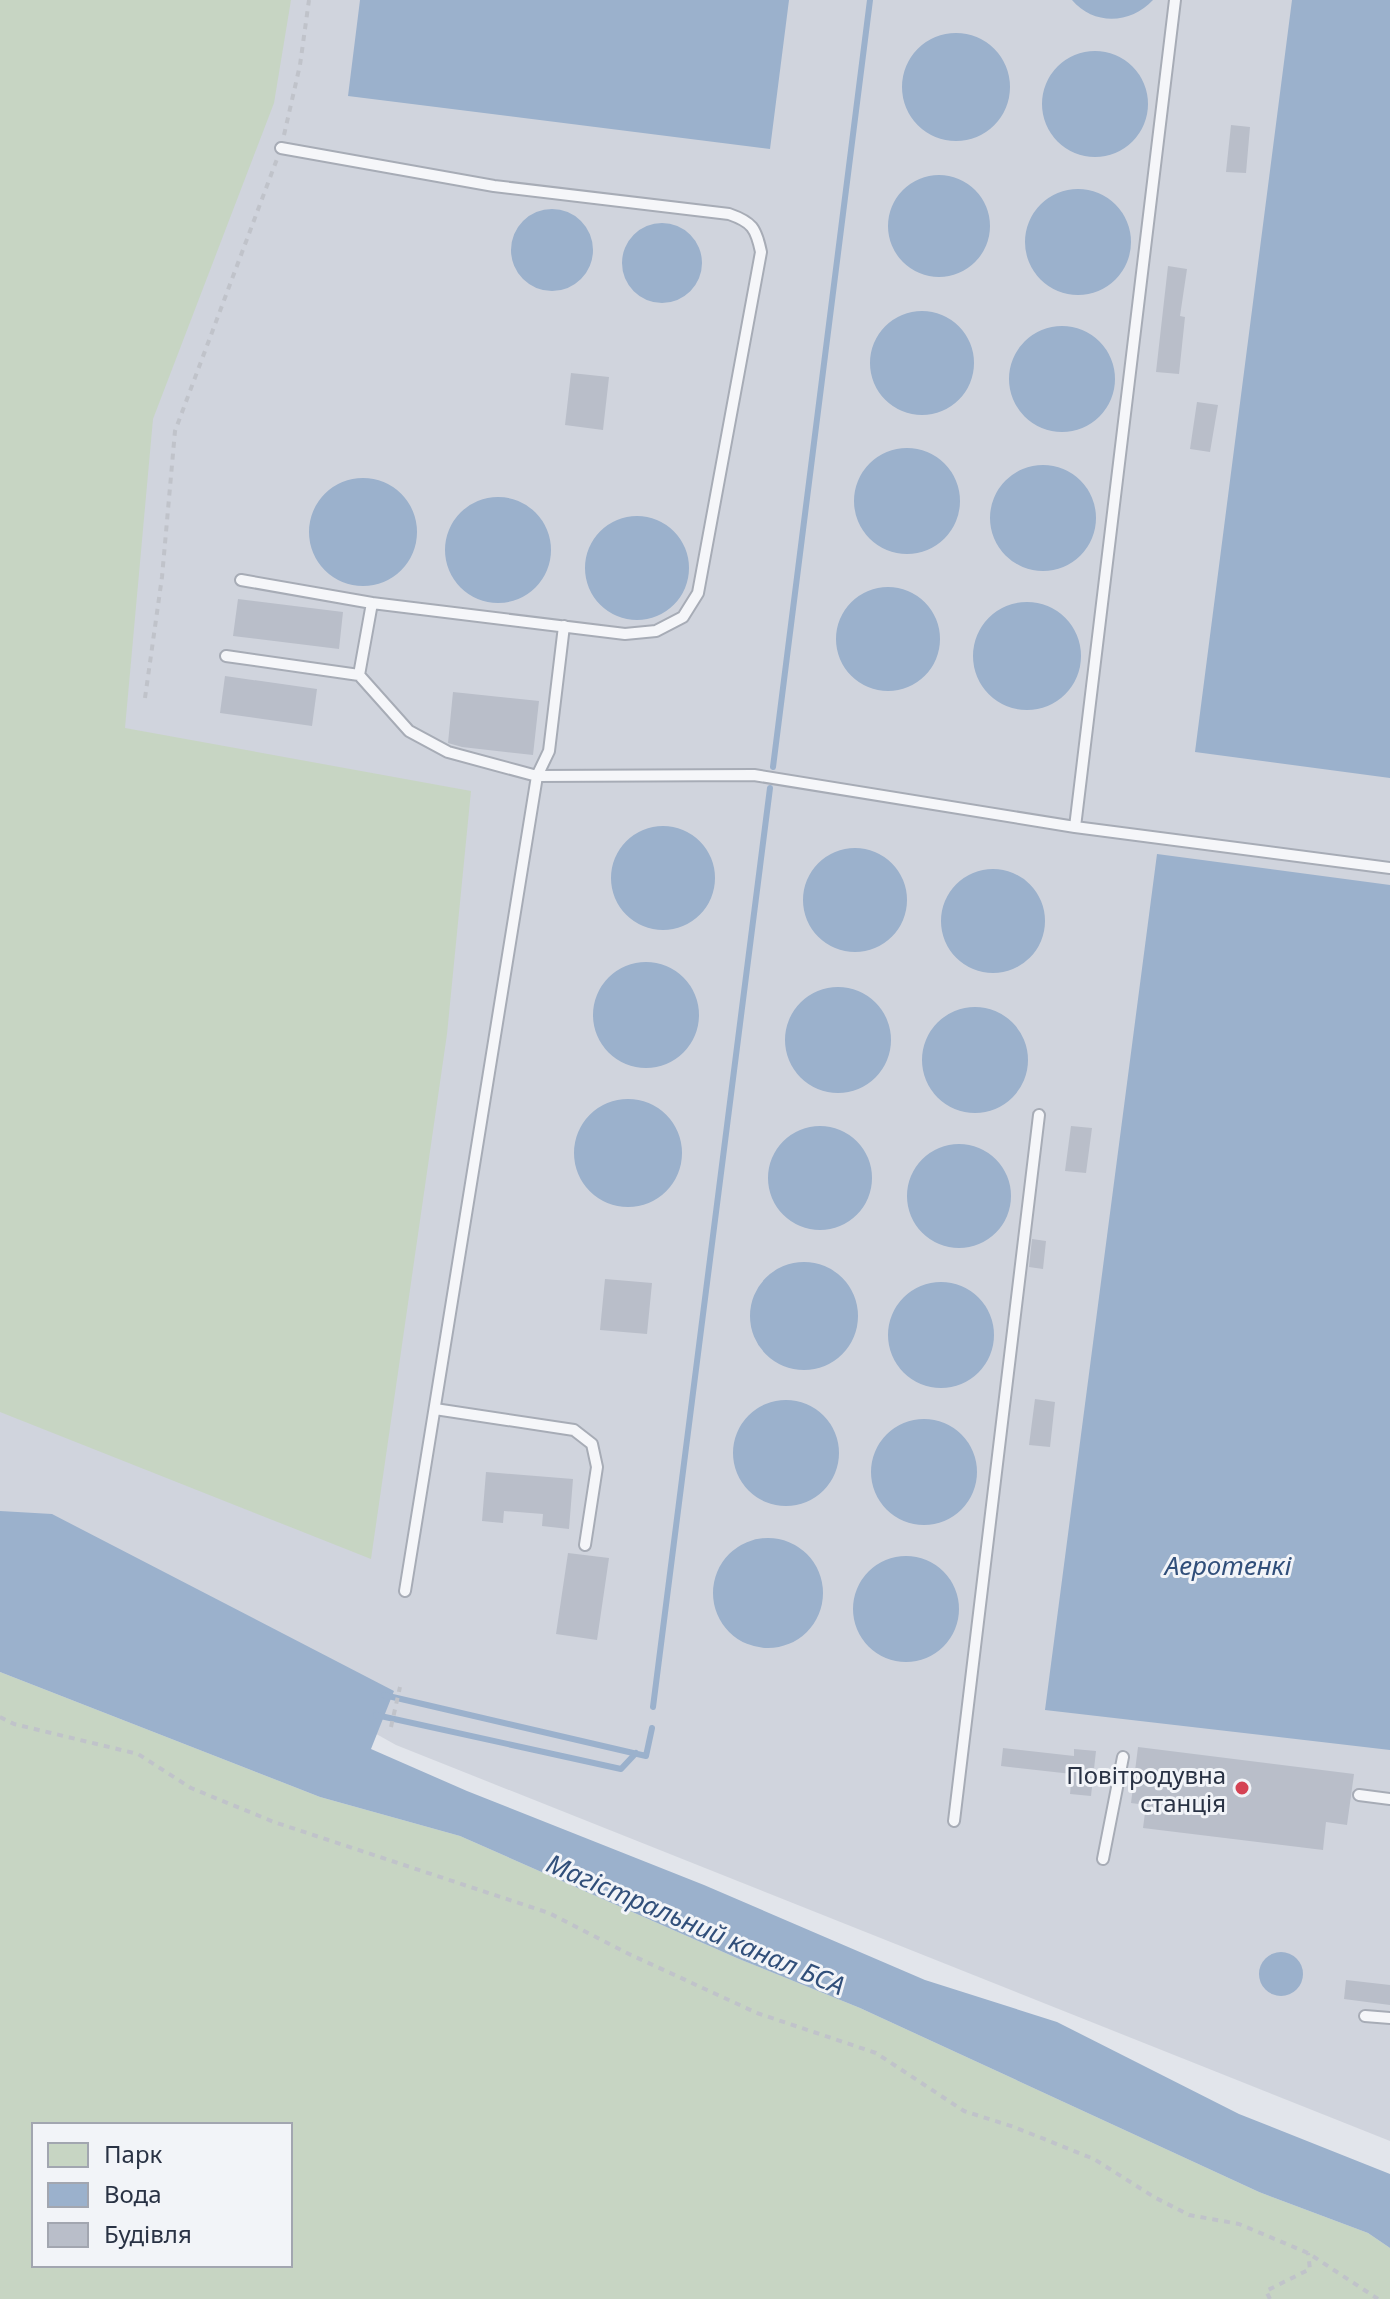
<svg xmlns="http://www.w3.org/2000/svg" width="1390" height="2299" font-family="'Noto Sans',sans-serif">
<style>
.built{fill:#d0d4dd}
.green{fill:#c7d5c3;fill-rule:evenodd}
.water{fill:#9bb1cc}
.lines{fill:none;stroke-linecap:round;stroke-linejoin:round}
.stream{stroke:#9bb1cc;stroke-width:6}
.building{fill:#b9bec9}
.service-casing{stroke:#a7acb6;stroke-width:14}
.path{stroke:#c0c3ca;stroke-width:4;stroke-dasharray:6 6;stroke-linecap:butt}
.service{stroke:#f5f6f9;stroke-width:10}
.poi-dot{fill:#d54253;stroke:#f2f4f8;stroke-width:3}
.labels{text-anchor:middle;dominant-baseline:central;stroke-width:6;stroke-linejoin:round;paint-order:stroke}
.poi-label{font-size:24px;fill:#293244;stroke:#f2f4f8;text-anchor:end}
.water-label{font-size:26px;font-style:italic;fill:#314f7a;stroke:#f2f4f8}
</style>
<rect width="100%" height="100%" fill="#e2e5eb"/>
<path class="built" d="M 0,0 L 1390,0 L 1390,2141 L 396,1745 L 0,1524 Z"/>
<path class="green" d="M 0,0 L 291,0 L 274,103 L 153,419 L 125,728 L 471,791 L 447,1034 L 371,1559 L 0,1412 Z
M 0,1672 L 320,1797 L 460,1836 L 739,1959 L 860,2008 L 1259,2192 L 1368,2233 L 1390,2248 L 1390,2299 L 0,2299 ZM 34,2125 L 290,2125 L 290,2265 L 34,2265 Z"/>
<path class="water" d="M 360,0 L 789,0 L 770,149 L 348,96 Z
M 1072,0 L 1153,0 C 1131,24 1094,26 1072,0 Z
M 1292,0 L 1390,0 L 1390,778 L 1195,752 Z
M902 87a54 54 0 1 1 108 0a54 54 0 1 1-108 0Z
M1042 104a53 53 0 1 1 106 0a53 53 0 1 1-106 0Z
M888 226a51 51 0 1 1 102 0a51 51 0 1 1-102 0Z
M1025 242a53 53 0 1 1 106 0a53 53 0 1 1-106 0Z
M511 250a41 41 0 1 1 82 0a41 41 0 1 1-82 0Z
M622 263a40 40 0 1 1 80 0a40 40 0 1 1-80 0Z
M870 363a52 52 0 1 1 104 0a52 52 0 1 1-104 0Z
M1009 379a53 53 0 1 1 106 0a53 53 0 1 1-106 0Z
M854 501a53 53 0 1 1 106 0a53 53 0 1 1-106 0Z
M990 518a53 53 0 1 1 106 0a53 53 0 1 1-106 0Z
M309 532a54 54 0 1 1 108 0a54 54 0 1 1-108 0Z
M445 550a53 53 0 1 1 106 0a53 53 0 1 1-106 0Z
M585 568a52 52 0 1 1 104 0a52 52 0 1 1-104 0Z
M836 639a52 52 0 1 1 104 0a52 52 0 1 1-104 0Z
M973 656a54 54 0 1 1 108 0a54 54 0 1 1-108 0Z
M611 878a52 52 0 1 1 104 0a52 52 0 1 1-104 0Z
M803 900a52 52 0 1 1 104 0a52 52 0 1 1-104 0Z
M 1157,854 L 1390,885 L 1390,1750 L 1045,1710 Z
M941 921a52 52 0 1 1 104 0a52 52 0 1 1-104 0Z
M593 1015a53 53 0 1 1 106 0a53 53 0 1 1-106 0Z
M785 1040a53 53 0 1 1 106 0a53 53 0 1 1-106 0Z
M922 1060a53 53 0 1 1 106 0a53 53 0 1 1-106 0Z
M574 1153a54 54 0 1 1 108 0a54 54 0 1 1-108 0Z
M768 1178a52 52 0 1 1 104 0a52 52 0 1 1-104 0Z
M907 1196a52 52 0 1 1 104 0a52 52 0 1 1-104 0Z
M750 1316a54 54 0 1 1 108 0a54 54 0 1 1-108 0Z
M888 1335a53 53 0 1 1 106 0a53 53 0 1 1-106 0Z
M733 1453a53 53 0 1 1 106 0a53 53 0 1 1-106 0Z
M871 1472a53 53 0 1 1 106 0a53 53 0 1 1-106 0Z
M 0,1511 L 52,1514 L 394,1691 L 371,1749 L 467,1791 L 704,1885 L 925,1980 L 1057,2022 L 1239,2114 L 1390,2174 L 1390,2248 L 1368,2233 L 1259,2192 L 860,2008 L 739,1959 L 460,1836 L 320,1797 L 0,1672 Z
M713 1593a55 55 0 1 1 110 0a55 55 0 1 1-110 0Z
M853 1609a53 53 0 1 1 106 0a53 53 0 1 1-106 0Z
M1259 1974a22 22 0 1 1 44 0a22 22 0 1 1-44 0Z"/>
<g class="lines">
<path class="stream" d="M 773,767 L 870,0
M 384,1695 L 646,1756 L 652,1728
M 653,1707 L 770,788
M 376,1715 L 621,1769 L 636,1753"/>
</g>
<path class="building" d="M 1231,125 L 1250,127 L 1246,173 L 1226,172 Z
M 1168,266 L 1187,269 L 1180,316 L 1185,317 L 1179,374 L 1156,372 Z
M 571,373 L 609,377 L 603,430 L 565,425 Z
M 1197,402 L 1218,405 L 1210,452 L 1190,449 Z
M 238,599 L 343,612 L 339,649 L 233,636 Z
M 225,676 L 317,689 L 312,726 L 220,713 Z
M 453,692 L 539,701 L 533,755 L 462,747 L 448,743 Z
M 1071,1126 L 1092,1128 L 1086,1173 L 1065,1171 Z
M 1032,1239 L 1046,1241 L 1043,1269 L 1029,1267 Z
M 605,1279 L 652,1283 L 647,1334 L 600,1330 Z
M 1035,1399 L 1055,1402 L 1050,1447 L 1029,1445 Z
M 486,1472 L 573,1479 L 569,1529 L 542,1526 L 543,1514 L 504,1511 L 503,1523 L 482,1521 Z
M 568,1553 L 609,1558 L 597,1640 L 556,1634 Z
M 1138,1747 L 1354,1774 L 1347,1825 L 1326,1822 L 1323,1850 L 1143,1828 L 1146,1805 L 1131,1803 Z
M 1003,1748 L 1074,1756 L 1074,1749 L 1096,1751 L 1091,1796 L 1070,1794 L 1072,1774 L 1001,1766 Z
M 1346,1980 L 1390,1985 L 1390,2005 L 1344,1999 Z"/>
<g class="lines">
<g class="service-casing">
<path id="service" d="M 241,580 L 372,603 L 625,634 L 656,631 L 683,617 L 698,593 L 761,252 C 756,228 752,222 729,214 L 494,186 L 281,148
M 226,656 L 359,675 L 409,731 L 448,752 L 537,776 L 754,775 L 1075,827 L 1390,868
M 359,675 L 372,603
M 1075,827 L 1175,0
M 435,1409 L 574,1430 L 592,1444 L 597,1467 L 585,1545
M 405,1591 L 537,776 L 549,751 L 564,626
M 1359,1795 L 1390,1799
M 954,1821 L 1039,1115
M 1103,1859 L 1123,1757
M 1365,2016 L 1390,2018"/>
</g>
<path class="path" d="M 284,135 L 300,65 L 309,0
M 145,698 L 162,577 L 175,431 L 277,159
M 0,1717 L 14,1724 L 138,1754 L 191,1788 L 274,1822 L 549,1913 L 629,1954 L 757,2013 L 876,2053 L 964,2111 L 1014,2127 L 1094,2159 L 1154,2197 L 1189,2215 L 1239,2224 L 1308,2253 L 1378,2299
M 391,1727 L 400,1687
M 1270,2299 L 1266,2291 L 1310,2269 L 1308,2253"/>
<use href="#service" class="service"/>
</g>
<circle class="poi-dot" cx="1242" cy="1788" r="8"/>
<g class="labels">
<g class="poi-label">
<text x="1226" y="1774">Повітродувна<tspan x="1226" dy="28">станція</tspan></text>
</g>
<g class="water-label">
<text x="1228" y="1565">Аеротенкі</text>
<text transform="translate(696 1924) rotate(23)">Магістральний канал БСА</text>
</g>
</g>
<rect x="32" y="2123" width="260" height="144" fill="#f2f4f8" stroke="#a2a6b0" stroke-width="2"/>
<rect x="48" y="2143" width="40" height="24" fill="#c7d5c3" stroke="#a2a6b0" stroke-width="2"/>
<text x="104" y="2163" font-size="24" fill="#293244">Парк</text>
<rect x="48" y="2183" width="40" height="24" fill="#9bb1cc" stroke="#a2a6b0" stroke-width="2"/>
<text x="104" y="2203" font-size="24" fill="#293244">Вода</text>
<rect x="48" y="2223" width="40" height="24" fill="#b9bec9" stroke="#a2a6b0" stroke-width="2"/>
<text x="104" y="2243" font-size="24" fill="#293244">Будівля</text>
</svg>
